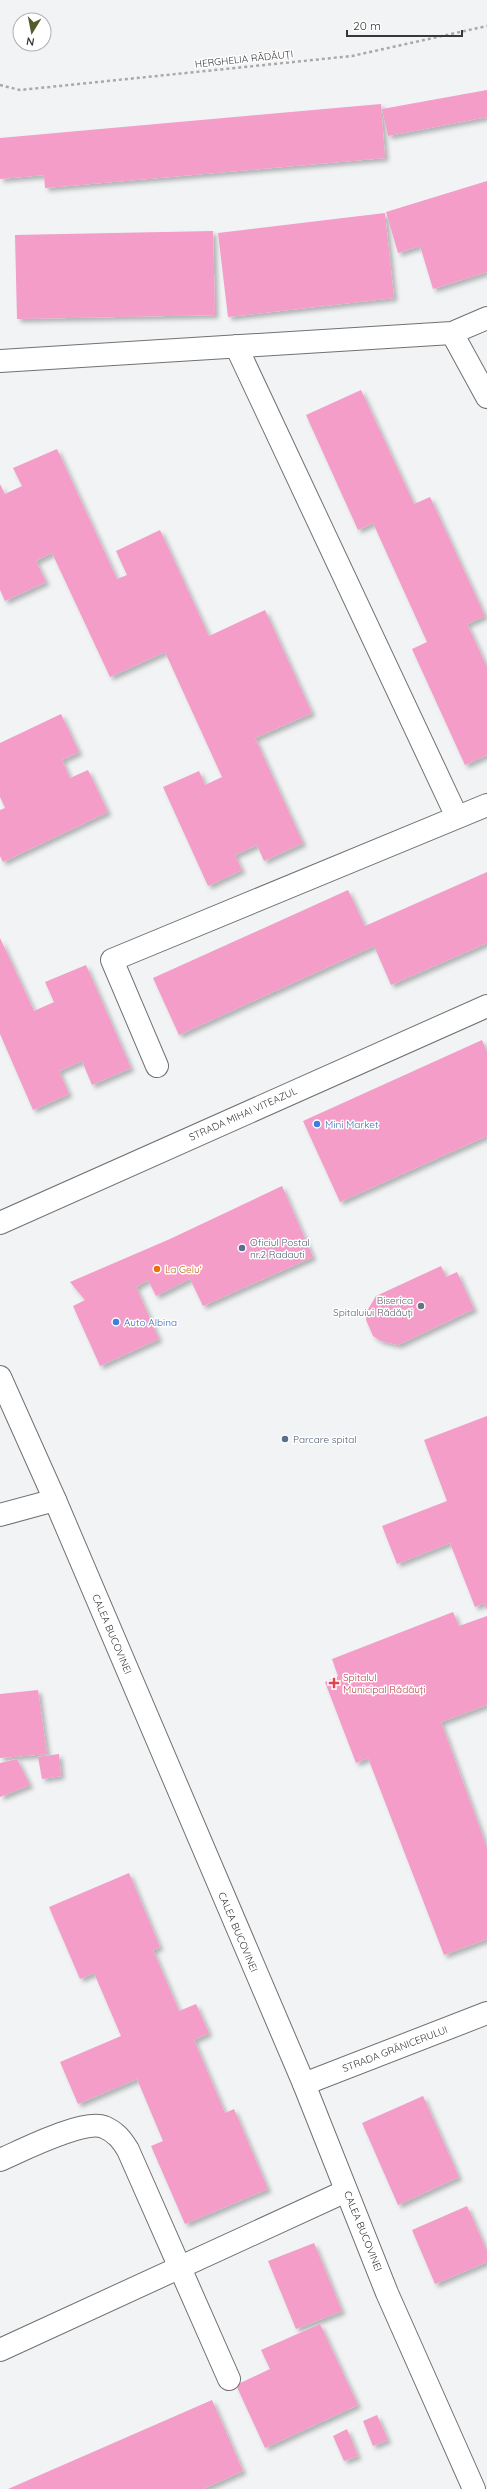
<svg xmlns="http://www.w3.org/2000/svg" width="487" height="2489" font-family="Quicksand,sans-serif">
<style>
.building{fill:#f39dc8;filter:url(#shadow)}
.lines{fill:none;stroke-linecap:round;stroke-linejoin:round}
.minor-casing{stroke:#707172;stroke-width:24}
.major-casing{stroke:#707172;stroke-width:24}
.path{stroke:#a8a9aa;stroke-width:2.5;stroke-dasharray:3 3;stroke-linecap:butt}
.minor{stroke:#fff;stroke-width:22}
.major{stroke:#fff;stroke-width:22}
.shop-dot{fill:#3f7fe0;stroke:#fff;stroke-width:1.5}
.service-dot{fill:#5c6f8a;stroke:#fff;stroke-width:1.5}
.food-dot{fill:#e8710a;stroke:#fff;stroke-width:1.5}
.worship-dot{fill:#6b7280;stroke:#fff;stroke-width:1.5}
.health-dot{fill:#e0444e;stroke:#fff;stroke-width:1.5}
.labels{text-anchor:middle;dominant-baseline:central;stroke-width:3;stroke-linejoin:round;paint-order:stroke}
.street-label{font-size:10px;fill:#373738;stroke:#fff}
.shop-label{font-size:10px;fill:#366cbe;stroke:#fff;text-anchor:start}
.service-label{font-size:10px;fill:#4e5e75;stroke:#fff;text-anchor:start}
.food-label{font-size:10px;fill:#c56008;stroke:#fff;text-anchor:start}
.worship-label{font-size:10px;fill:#5b616d;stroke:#fff;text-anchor:end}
.health-label{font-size:10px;fill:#be3a42;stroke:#fff;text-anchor:start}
</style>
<defs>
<filter id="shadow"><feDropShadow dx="3.5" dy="3.5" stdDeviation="2" flood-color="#0004"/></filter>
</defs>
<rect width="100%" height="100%" fill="#f2f3f4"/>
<path class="building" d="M 487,90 L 487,117 L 388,136 L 382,109 Z
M 381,104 L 385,158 L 45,188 L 44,175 L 0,179 L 0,138 Z
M 487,181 L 487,272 L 433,289 L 420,246 L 398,253 L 386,212 Z
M 385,213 L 394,298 L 228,317 L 218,233 Z
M 213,231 L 215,315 L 17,319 L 15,235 Z
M 361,390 L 414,504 L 430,497 L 485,616 L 467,624 L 487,667 L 487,755 L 465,765 L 412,649 L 427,642 L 373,523 L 358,530 L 306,415 Z
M 57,449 L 117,579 L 127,575 L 116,551 L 160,530 L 209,636 L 265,610 L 312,713 L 255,738 L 303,843 L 264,861 L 257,845 L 235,855 L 242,870 L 208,886 L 163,787 L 199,771 L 205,785 L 222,777 L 165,652 L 110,677 L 52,553 L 36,561 L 46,582 L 5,601 L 0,590 L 0,484 L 5,494 L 22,486 L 13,468 Z
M 61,714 L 79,752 L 62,760 L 70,778 L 88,770 L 108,812 L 3,862 L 0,856 L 0,810 L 5,808 L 0,797 L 0,743 Z
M 487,872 L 487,943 L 391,985 L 374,946 L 179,1035 L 153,978 L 348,890 L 365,926 Z
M 0,938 L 34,1011 L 54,1002 L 45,982 L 86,965 L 131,1068 L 92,1085 L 82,1061 L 59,1071 L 69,1094 L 33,1110 L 0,1034 Z
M 482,1040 L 487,1052 L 487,1136 L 340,1202 L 303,1121 Z
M 282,1186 L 313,1257 L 203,1306 L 190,1279 L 156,1296 L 148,1280 L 136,1287 L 159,1339 L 100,1366 L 73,1306 L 85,1300 L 70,1282 L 170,1239 Z
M 441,1266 L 446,1277 L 457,1272 L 474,1309 L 398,1345 L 381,1341 L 373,1336 L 366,1320 L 367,1311 L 376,1296 Z
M 487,1416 L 487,1610 L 484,1603 L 475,1607 L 450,1543 L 397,1564 L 382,1526 L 447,1501 L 424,1440 Z
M 453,1612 L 459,1626 L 487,1616 L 487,1705 L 441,1722 L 487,1848 L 487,1939 L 444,1955 L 368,1758 L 356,1763 L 325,1682 L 338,1676 L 332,1659 Z
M 38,1690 L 47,1754 L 0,1758 L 0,1694 Z
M 59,1754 L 61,1776 L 42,1779 L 38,1757 Z
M 17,1759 L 30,1785 L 0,1797 L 0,1763 Z
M 129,1873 L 160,1947 L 153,1950 L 179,2011 L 196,2004 L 209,2033 L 194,2040 L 225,2113 L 234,2109 L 268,2189 L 185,2224 L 151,2146 L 163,2141 L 137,2079 L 78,2104 L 60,2062 L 121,2036 L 94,1973 L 80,1979 L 49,1907 Z
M 423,2096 L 459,2177 L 398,2205 L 362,2123 Z
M 467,2206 L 487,2251 L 487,2262 L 435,2284 L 412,2230 Z
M 314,2243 L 342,2311 L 296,2329 L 268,2261 Z
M 320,2324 L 358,2405 L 265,2448 L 236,2385 L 270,2369 L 261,2350 Z
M 212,2400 L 243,2471 L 203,2489 L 8,2489 Z
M 377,2415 L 388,2440 L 373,2446 L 363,2421 Z
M 347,2429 L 358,2456 L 344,2461 L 333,2436 Z"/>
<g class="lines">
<g class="minor-casing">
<path id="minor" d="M 452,333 L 487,397
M 236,346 L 457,817
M 0,361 L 452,333 L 487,318
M 157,1066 L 112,960 L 487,805
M 0,1223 L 487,1006
M 0,1515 L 55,1500
M 304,2084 L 487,2013
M 0,2160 C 21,2151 83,2119 104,2127 C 116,2132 122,2140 128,2150 L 229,2379
M 0,2350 L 346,2191"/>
</g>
<g class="major-casing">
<path id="major" d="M 0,1377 L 55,1500 L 304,2084 L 387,2293 L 474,2489"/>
</g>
<path class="path" d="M 0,85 L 20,90 L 352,56 L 487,26"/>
<use href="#minor" class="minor"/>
<use href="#major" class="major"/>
</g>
<g class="shop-dot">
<circle cx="317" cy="1124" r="4"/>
<circle cx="116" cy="1322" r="4"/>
</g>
<g class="service-dot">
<circle cx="242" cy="1248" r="4"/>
<circle cx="285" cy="1439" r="4"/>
</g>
<circle class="food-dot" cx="157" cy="1269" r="4"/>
<circle class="worship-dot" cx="421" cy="1306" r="4"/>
<path class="health-dot" d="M332 1677h4v4h4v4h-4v4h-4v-4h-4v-4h4z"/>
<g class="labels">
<g class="street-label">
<text transform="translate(244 59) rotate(-6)">HERGHELIA RĂDĂUȚI</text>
<text transform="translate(243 1114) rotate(-24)">STRADA MIHAI VITEAZUL</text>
<text transform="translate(112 1634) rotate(67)">CALEA BUCOVINEI</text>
<text transform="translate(238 1932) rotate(67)">CALEA BUCOVINEI</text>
<text transform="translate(395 2049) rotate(-21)">STRADA GRĂNICERULUI</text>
<text transform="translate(363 2231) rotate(68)">CALEA BUCOVINEI</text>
</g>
<g class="shop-label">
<text x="325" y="1124">Mini Market</text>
<text x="124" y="1322">Auto Albina</text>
</g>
<g class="service-label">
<text x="250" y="1242">Oficiul Postal<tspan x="250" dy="12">nr.2 Radauti</tspan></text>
<text x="293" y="1439">Parcare spital</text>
</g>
<g class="food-label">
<text x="165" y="1269">La Gelu'</text>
</g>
<g class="worship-label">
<text x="413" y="1300">Biserica<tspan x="413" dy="12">Spitaluiui Rădăuți</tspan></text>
</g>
<g class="health-label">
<text x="343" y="1677">Spitalul<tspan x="343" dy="12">Municipal Rădăuți</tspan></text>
</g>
</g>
<g transform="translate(32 32) rotate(190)"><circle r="19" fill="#ffffff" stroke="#afafaf"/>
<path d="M0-3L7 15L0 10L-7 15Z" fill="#555c2a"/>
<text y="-6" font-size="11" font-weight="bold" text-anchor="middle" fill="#373738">N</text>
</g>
<path d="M347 30v6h115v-6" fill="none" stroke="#373738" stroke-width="2"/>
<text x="353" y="30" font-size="12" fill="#373738" stroke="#ffffff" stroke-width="3" paint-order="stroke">20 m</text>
</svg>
